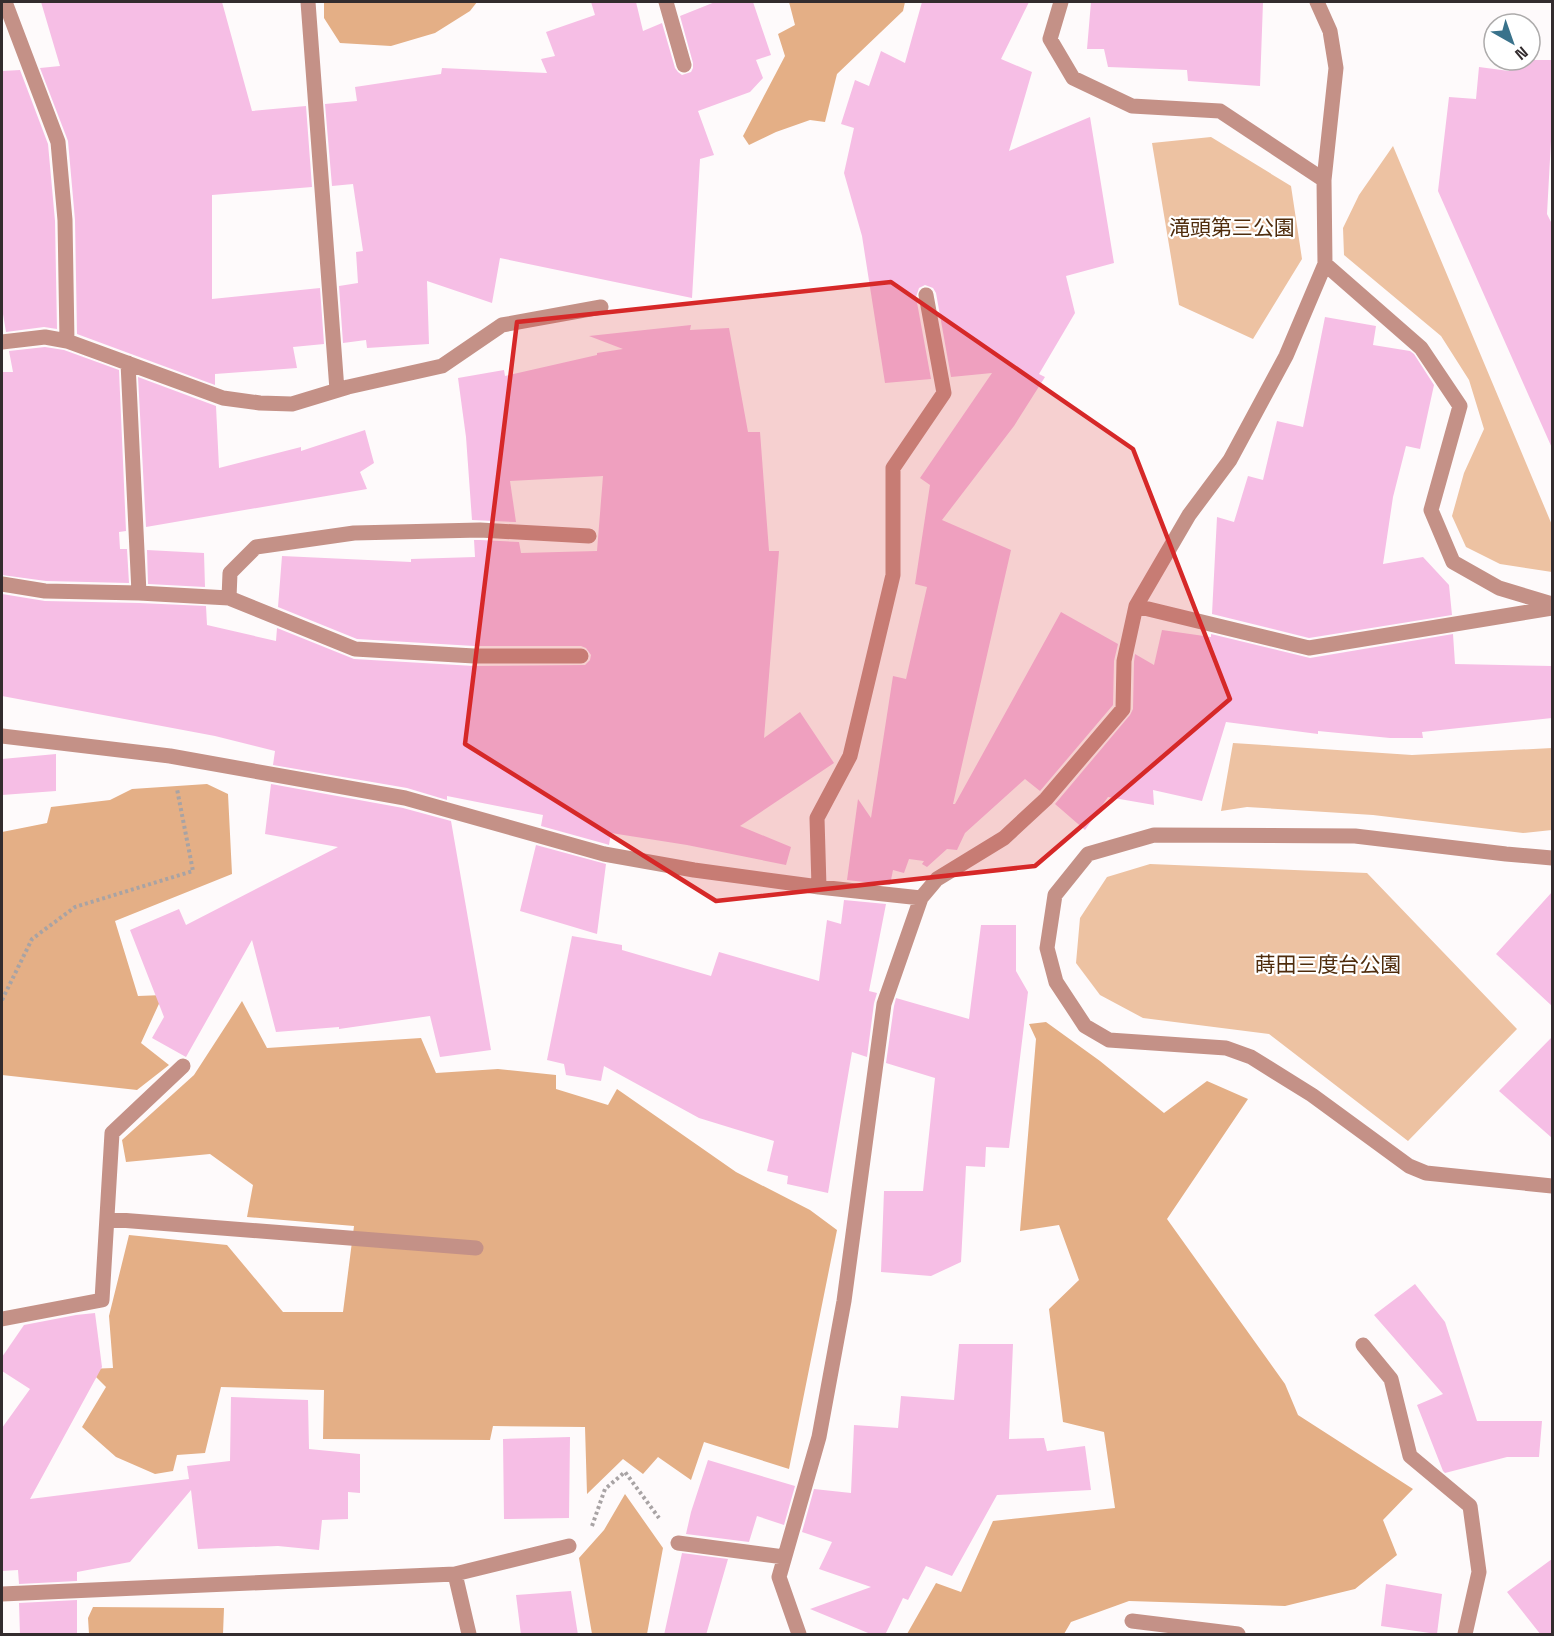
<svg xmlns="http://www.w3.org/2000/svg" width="1554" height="1636" font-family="'Space Grotesk','Noto Sans JP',sans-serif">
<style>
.green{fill:#edc2a2}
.forest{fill:#e4af86}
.building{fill:#f6bee5}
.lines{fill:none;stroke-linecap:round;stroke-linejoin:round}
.path{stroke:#a8a3a4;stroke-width:4;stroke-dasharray:3 3;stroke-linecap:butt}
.minor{stroke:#c49187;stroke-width:15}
.marked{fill:#d62828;fill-opacity:0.2;stroke:#d62828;stroke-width:4.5;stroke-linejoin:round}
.labels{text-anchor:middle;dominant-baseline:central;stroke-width:4.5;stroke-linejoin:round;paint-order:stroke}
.park-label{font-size:21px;fill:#4f2c0c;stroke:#fff}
</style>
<rect width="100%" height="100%" fill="#fefafb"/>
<path class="green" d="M 1211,137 L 1291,186 L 1302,259 L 1253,339 L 1179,305 L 1152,143 Z
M 1393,146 L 1552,525 L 1552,572 L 1500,564 L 1466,547 L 1452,516 L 1464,473 L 1484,429 L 1469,380 L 1441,336 L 1344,255 L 1343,228 L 1359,195 Z
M 1233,743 L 1412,755 L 1552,748 L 1552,830 L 1523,833 L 1373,815 L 1247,807 L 1221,811 Z
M 1150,864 L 1367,873 L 1517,1029 L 1408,1141 L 1269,1034 L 1143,1018 L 1100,995 L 1076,963 L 1080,918 L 1107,877 Z"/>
<path class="forest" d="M 324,2 L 477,2 L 470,11 L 435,33 L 391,46 L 340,43 L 324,18 Z
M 789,2 L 905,2 L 903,11 L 837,74 L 825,122 L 810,120 L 776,132 L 749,145 L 743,136 L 785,56 L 778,34 L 795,25 Z
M 207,784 L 228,794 L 232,874 L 115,921 L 138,996 L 163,995 L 141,1043 L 169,1065 L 137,1090 L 2,1075 L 2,832 L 47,823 L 51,807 L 110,800 L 132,789 Z
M 242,1001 L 267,1048 L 421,1038 L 436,1073 L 498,1069 L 556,1075 L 556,1089 L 608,1105 L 617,1089 L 736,1172 L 810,1210 L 837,1230 L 789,1469 L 704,1442 L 691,1480 L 658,1457 L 643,1474 L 623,1459 L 587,1494 L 585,1427 L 493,1426 L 490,1440 L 323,1439 L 324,1390 L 221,1387 L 205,1453 L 177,1455 L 173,1471 L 155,1474 L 116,1457 L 82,1427 L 106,1387 L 88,1369 L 113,1368 L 109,1316 L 129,1235 L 227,1245 L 283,1312 L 343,1312 L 354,1226 L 247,1217 L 253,1185 L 210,1154 L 126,1162 L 122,1140 L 194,1075 Z
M 1046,1022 L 1100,1061 L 1164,1113 L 1207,1081 L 1248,1099 L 1167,1219 L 1285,1384 L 1298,1415 L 1413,1489 L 1383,1520 L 1397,1555 L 1355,1589 L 1285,1606 L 1129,1601 L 1071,1622 L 1064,1634 L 907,1634 L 936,1583 L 961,1592 L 993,1521 L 1115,1508 L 1104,1432 L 1063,1422 L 1049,1309 L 1079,1280 L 1059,1225 L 1020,1231 L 1036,1039 L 1029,1024 Z
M 625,1494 L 663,1548 L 647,1634 L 592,1634 L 579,1558 L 604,1530 Z
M 93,1607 L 224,1608 L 223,1634 L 89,1634 L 88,1618 Z"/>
<path class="building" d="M 41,2 L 222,2 L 252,111 L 306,106 L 312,187 L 212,195 L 212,299 L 320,288 L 324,344 L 293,347 L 297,368 L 215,374 L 215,385 L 77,334 L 75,220 L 68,141 L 40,68 L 60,66 Z
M 591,2 L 636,2 L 643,31 L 662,23 L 675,68 L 678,72 L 682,75 L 691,72 L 693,68 L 693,63 L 680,16 L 715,2 L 753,2 L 771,55 L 756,60 L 763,78 L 750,92 L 698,111 L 714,155 L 700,159 L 692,298 L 500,258 L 492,303 L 427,281 L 429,344 L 367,348 L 366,340 L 343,343 L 339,286 L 358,283 L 356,252 L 363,251 L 353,184 L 332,186 L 325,104 L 357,101 L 355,87 L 441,74 L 442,68 L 547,73 L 541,59 L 555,56 L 546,32 L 595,15 Z
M 922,2 L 1029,2 L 1001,59 L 1032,72 L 1009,151 L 1090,117 L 1114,263 L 1066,276 L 1075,313 L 1039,374 L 1045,377 L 1014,426 L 942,520 L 1011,550 L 953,804 L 955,804 L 1061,612 L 1118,644 L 1114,661 L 1113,705 L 1040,791 L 1025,779 L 965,833 L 957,850 L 947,849 L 927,867 L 922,864 L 924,861 L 909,859 L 904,873 L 893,870 L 890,885 L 847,880 L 858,799 L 871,818 L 893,676 L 906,679 L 927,587 L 915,584 L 930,485 L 920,478 L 992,373 L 951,377 L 936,293 L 933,288 L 925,285 L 919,288 L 916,297 L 931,379 L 885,383 L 862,236 L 844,173 L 854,128 L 841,124 L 855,80 L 869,86 L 881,51 L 905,63 Z
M 1091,2 L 1263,2 L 1260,86 L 1188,81 L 1187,70 L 1108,67 L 1104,49 L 1087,49 Z
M 1511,60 L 1552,60 L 1552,142 L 1551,141 L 1547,214 L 1552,224 L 1552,448 L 1438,191 L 1449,97 L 1476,99 L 1479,67 L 1509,71 Z
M 20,70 L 48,144 L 55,221 L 57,329 L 44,327 L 6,332 L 2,308 L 2,71 Z
M 1325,317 L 1376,326 L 1373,345 L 1410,351 L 1414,354 L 1434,385 L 1420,449 L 1406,446 L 1393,497 L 1383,564 L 1423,557 L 1449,585 L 1452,615 L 1309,638 L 1212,614 L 1217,517 L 1234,522 L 1248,476 L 1263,480 L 1277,421 L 1303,427 Z
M 691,325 L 690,330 L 729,328 L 748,432 L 760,432 L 769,551 L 779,551 L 764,738 L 800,712 L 834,763 L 740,826 L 791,847 L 786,865 L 687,845 L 611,833 L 609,845 L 606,844 L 541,826 L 543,815 L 447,796 L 447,800 L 407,788 L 273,765 L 275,751 L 215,736 L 2,696 L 2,594 L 45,601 L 139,603 L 206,606 L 207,625 L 276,641 L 277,628 L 354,659 L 474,666 L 585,665 L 590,660 L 591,655 L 586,648 L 581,646 L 474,646 L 357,639 L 278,607 L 282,556 L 411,562 L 411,559 L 475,557 L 474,540 L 480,540 L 519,542 L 521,553 L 597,551 L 603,476 L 510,481 L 516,522 L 472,520 L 466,437 L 458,378 L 504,370 L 505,376 L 597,355 L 597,353 L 623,349 L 589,336 Z
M 45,347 L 64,350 L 119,370 L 126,531 L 119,532 L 120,549 L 127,549 L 129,583 L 46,581 L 2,575 L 2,372 L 13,372 L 9,351 Z
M 138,377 L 216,406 L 219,468 L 301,447 L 301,451 L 365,430 L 374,463 L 360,472 L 367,489 L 146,527 Z
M 147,550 L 204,553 L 205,587 L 148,584 Z
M 1162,630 L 1211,637 L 1211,634 L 1310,658 L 1453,634 L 1455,664 L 1552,666 L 1552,718 L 1422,732 L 1423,738 L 1390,738 L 1318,731 L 1318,734 L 1226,722 L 1202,801 L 1153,790 L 1154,805 L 1108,797 L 1085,830 L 1055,804 L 1130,715 L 1133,709 L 1134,662 L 1135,654 L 1154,665 Z
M 56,754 L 56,791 L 2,795 L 2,759 Z
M 271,784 L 403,808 L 451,821 L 491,1050 L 440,1057 L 430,1016 L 339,1029 L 339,1027 L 276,1032 L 252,940 L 186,1057 L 152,1038 L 164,1017 L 130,930 L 179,909 L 186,925 L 338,847 L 265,834 Z
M 536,845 L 606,864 L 597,934 L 520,911 Z
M 1552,892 L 1552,1006 L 1496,954 Z
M 844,900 L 886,904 L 869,991 L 877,993 L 874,1003 L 867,1057 L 852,1052 L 828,1193 L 787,1184 L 788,1176 L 767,1171 L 774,1141 L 699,1118 L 604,1066 L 601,1081 L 566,1075 L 564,1064 L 547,1060 L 572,936 L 622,945 L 622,950 L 711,976 L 719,952 L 819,981 L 827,920 L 841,924 Z
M 981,925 L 1016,925 L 1016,971 L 1028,992 L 1009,1148 L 986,1147 L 985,1167 L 966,1166 L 961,1262 L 931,1276 L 881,1272 L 884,1191 L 923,1191 L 935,1078 L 886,1063 L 894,1006 L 896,998 L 969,1019 Z
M 1552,1037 L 1552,1138 L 1499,1091 Z
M 1415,1284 L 1445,1322 L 1477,1421 L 1542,1421 L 1539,1457 L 1507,1457 L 1445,1473 L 1443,1471 L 1417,1405 L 1443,1394 L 1374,1315 Z
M 95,1313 L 102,1367 L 30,1499 L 189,1479 L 187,1466 L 230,1461 L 231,1397 L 308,1400 L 309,1449 L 360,1454 L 360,1493 L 348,1492 L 348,1519 L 322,1520 L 319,1550 L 278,1546 L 198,1549 L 191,1490 L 130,1562 L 77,1572 L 77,1581 L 19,1584 L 18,1570 L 2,1571 L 2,1428 L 30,1389 L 2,1371 L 2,1357 L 24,1325 L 76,1315 Z
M 959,1344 L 1013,1344 L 1009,1439 L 1044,1438 L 1047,1451 L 1085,1446 L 1091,1490 L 997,1495 L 952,1576 L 926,1566 L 908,1600 L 903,1598 L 885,1635 L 873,1635 L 810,1609 L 871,1587 L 819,1569 L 832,1542 L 802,1532 L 814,1489 L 851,1493 L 854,1425 L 898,1428 L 901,1396 L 954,1400 Z
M 570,1437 L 569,1518 L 504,1519 L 503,1439 Z
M 708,1460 L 795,1486 L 784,1525 L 757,1516 L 749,1542 L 686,1534 L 691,1512 Z
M 682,1553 L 728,1559 L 706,1635 L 664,1635 Z
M 1552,1559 L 1552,1635 L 1541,1635 L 1507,1592 Z
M 1386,1584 L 1442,1594 L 1437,1634 L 1381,1626 Z
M 571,1591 L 578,1635 L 521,1635 L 516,1595 Z
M 77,1600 L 77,1635 L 20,1635 L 19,1603 Z"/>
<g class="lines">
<path class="path" d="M 2,1000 L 32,939 L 75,907 L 193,871 L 177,789
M 592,1526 L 605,1489 L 625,1472 L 659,1518"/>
<path class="minor" d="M 5,2 L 58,142 L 65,220 L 67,341
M 308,2 L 337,390
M 666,2 L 684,65
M 1061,2 L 1050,39 L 1073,78 L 1132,106 L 1220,111 L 1324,180
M 1325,264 L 1421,348 L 1460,406 L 1431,510 L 1453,562 L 1499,588 L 1552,604
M 2,342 L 45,337 L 67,341 L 223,398 L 260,403 L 292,404 L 348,387 L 442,366 L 502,325 L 601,307
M 128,363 L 139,593
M 2,584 L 45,591 L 139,593 L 229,598 L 355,649 L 474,656 L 581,656
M 229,598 L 230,573 L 256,547 L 354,533 L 480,530 L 589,536
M 1136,606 L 1309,648 L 1552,608
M 2,736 L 170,756 L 405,798 L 604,854 L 694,870 L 819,887 L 921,898
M 1552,858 L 1506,854 L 1355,836 L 1154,835 L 1088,854 L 1055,895 L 1047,948 L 1056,982 L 1085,1026 L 1109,1040 L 1226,1048 L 1251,1057 L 1312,1095 L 1409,1166 L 1426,1173 L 1552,1186
M 819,887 L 817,818 L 850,756 L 893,575 L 893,468 L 944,393 L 926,295
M 107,1219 L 476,1248
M 2,1319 L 102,1300 L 112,1133 L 183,1066
M 1363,1345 L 1391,1379 L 1410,1456 L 1470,1506 L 1479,1572 L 1465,1634
M 678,1543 L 784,1557
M 455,1574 L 469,1634
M 2,1594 L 455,1574 L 569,1546
M 1132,1621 L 1238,1634
M 799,1634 L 779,1577 L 819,1437 L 844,1301 L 884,1004 L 921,898 L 937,879 L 1004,838 L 1046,799 L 1123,709 L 1124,661 L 1136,606 L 1189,515 L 1230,460 L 1286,356 L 1325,264 L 1324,180 L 1336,68 L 1330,31 L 1317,2"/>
</g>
<path class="marked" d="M 891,282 L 1133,449 L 1230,699 L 1035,866 L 716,901 L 465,744 L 517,322 Z"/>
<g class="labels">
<g class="park-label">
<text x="1232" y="227">滝頭第三公園</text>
<text x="1328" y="964">蒔田三度台公園</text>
</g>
</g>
<rect width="1554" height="1636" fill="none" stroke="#332c2e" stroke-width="6"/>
<g transform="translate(1512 42) rotate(140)"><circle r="28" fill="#ffffff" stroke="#adabab" stroke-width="1.5"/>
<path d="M0-4.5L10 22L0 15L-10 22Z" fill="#39728b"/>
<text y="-9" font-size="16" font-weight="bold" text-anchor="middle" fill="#332c2e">N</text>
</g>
</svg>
